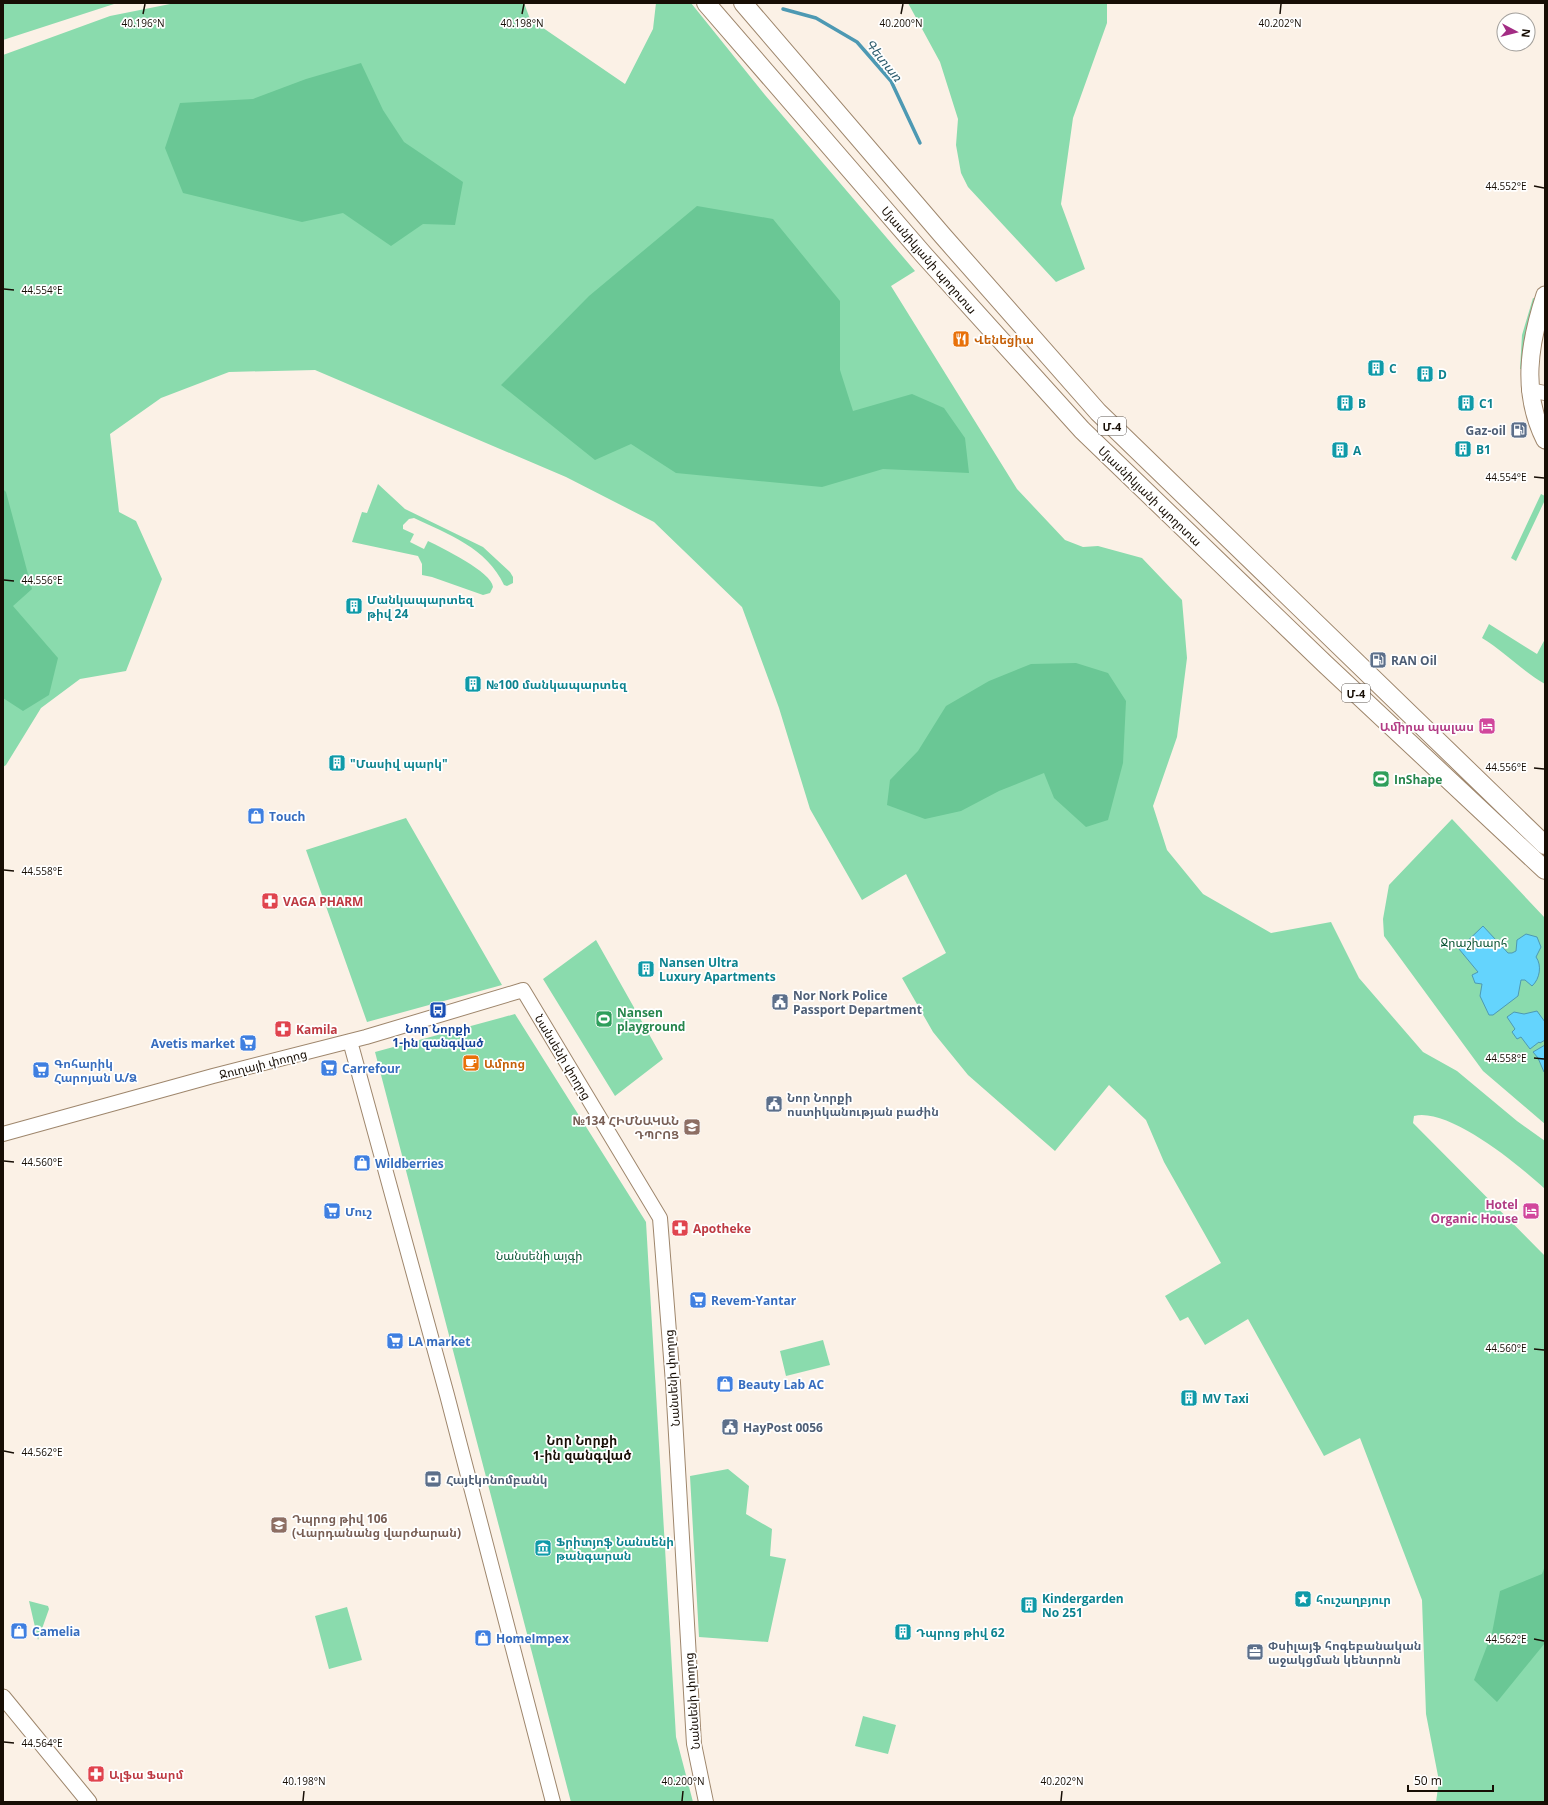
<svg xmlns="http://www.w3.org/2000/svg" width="1548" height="1805" font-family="'Open Sans','Noto Sans Armenian',sans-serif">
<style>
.green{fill:#8adbad}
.forest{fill:#6ac795}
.water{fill:#64d4fd;stroke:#4d99b3}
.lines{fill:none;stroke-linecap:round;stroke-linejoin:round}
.stream{stroke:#4d99b3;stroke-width:3.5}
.tertiary-casing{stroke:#9e866c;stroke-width:16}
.secondary-casing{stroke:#9e866c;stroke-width:17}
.primary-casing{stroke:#9e866c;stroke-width:19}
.trunk-casing{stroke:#9e866c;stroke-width:20}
.tertiary{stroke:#fff;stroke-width:14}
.secondary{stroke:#fff;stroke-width:15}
.primary{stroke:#fff;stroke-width:17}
.trunk{stroke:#fff;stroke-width:18}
.ticks{fill:none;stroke:#170e05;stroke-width:1.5}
.labels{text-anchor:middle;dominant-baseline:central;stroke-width:3.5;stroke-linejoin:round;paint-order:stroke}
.shield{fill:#fff;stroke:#5d5650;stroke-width:1}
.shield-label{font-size:11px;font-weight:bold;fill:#170e05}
.street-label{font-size:12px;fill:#170e05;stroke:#fff}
.food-label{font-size:12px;font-weight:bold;fill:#c56008;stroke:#fff;text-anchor:start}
.culture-label{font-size:12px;font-weight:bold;fill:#0d838f;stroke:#fff;text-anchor:start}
.service-label{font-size:12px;font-weight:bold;fill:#4e5e75;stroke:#fff;text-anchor:start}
.hotel-label{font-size:12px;font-weight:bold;fill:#b23c85;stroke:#fff;text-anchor:end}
.leisure-label{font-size:12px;font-weight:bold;fill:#27864d;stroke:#fff;text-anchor:start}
.shop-label{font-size:12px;font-weight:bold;fill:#366cbe;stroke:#fff;text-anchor:start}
.health-label{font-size:12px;font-weight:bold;fill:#be3a42;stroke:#fff;text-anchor:start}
.park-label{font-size:12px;fill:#0c5635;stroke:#fff}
.transit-label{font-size:12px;font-weight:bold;fill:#164399;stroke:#fff}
.education-label{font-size:12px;font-weight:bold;fill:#785e54;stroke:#fff;text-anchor:end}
.water-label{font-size:13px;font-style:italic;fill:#2d5c6d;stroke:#fff}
.neighbourhood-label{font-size:13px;font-weight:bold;fill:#170e05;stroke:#fff}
.ticks-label{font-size:10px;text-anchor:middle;fill:#170e05;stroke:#fff;stroke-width:3.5;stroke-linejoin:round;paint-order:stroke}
</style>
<rect width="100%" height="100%" fill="#fbf1e6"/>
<path class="green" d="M 3,3 L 141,3 L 114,4 L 3,40 Z
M 175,3 L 524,3 L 530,19 L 625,84 L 653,29 L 656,3 L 691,3 L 765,95 L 915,271 L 891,286 L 1017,489 L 1065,540 L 1083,547 L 1098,546 L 1142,558 L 1182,600 L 1187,658 L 1177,737 L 1153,806 L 1167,850 L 1203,894 L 1271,933 L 1331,922 L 1359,978 L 1423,1052 L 1457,1071 L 1517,1121 L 1545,1141 L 1545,1189 C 1520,1166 1449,1107 1414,1116 L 1413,1123 L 1545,1256 L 1545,1802 L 1436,1802 L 1439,1781 L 1426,1714 L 1422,1600 L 1360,1438 L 1324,1456 L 1248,1319 L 1205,1345 L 1188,1317 L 1180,1321 L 1165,1296 L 1221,1263 L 1164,1162 L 1146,1120 L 1109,1085 L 1055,1151 L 968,1075 L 933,1032 L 902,978 L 946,953 L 906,874 L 862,900 L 810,809 L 779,708 L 742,607 L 654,522 L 566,477 L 315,370 L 229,372 L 161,398 L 110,434 L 119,512 L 136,521 L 162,579 L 126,671 L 80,679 L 41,708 L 6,765 L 3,767 L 3,55 L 110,16 Z
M 908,3 L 1107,3 L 1107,23 L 1073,118 L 1061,204 L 1085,269 L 1056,282 L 968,187 L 961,173 L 956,145 L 958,119 L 940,62 Z
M 1533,298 L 1539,300 L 1526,370 L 1520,369 L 1522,335 Z
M 378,484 L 405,509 L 483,547 L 510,572 L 513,577 L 513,583 L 507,586 L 504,585 C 487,548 448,534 414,518 L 409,519 L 403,525 L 403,529 L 414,534 L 410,542 L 424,549 L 428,541 C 442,548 492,572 493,587 L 490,593 L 483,595 L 432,577 L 422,575 L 422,564 L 418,556 L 352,542 L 362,512 L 367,513 Z
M 1541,494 L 1545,496 L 1545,500 L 1516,561 L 1511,558 Z
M 1489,624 L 1537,654 L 1545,639 L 1545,684 C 1522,671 1505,652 1482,638 Z
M 406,818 L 502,985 L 367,1022 L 306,850 Z
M 1452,819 L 1545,918 L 1545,1124 L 1483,1071 L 1384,936 L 1383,919 L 1389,885 Z
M 596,940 L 663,1059 L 615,1096 L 543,979 Z
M 515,1014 L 646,1222 L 676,1737 L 693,1802 L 571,1802 L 375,1052 Z
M 823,1340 L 830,1365 L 786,1376 L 780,1351 Z
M 728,1469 L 749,1486 L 746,1514 L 772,1529 L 770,1556 L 786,1559 L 768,1642 L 699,1637 L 690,1476 Z
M 29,1601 L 48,1606 L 49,1609 L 38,1640 Z
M 347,1607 L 362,1660 L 329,1669 L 315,1616 Z
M 863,1716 L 896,1725 L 888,1754 L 855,1746 Z"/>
<path class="forest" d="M 361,63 L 383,110 L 404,142 L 463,182 L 455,225 L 423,224 L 391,246 L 343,213 L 302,222 L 183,193 L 165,148 L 180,103 L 253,99 L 306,79 Z
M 697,206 L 773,219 L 840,301 L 840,370 L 853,411 L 912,394 L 944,408 L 965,438 L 969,473 L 883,469 L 822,487 L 676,473 L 631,444 L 595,460 L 501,385 L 589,296 Z
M 3,489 L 6,492 L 32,589 L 13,606 L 58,658 L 49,695 L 23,711 L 3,698 Z
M 1076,663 L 1108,673 L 1126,701 L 1123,763 L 1108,820 L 1086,827 L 1054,798 L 1044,773 L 999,791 L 961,811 L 925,819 L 887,805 L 890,780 L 918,751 L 946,706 L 989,681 L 1031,664 Z
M 1545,1566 L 1545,1643 L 1497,1702 L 1474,1680 L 1492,1633 L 1500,1591 L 1542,1574 Z"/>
<path class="water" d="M 1483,926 L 1508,953 L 1512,953 L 1516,951 L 1517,940 L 1526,934 L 1537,937 L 1541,947 L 1536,957 C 1542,965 1540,979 1532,986 L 1525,980 L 1521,980 L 1518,996 L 1493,1015 L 1489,1015 L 1480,996 L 1482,984 L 1475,983 L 1472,975 L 1478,972 L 1459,949 Z
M 1537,1011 L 1545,1022 L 1545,1040 L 1540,1043 L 1539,1042 L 1530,1049 L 1521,1037 L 1517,1039 L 1512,1032 L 1515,1029 L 1507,1017 L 1514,1012 L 1524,1014 Z
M 1545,1045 L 1545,1071 L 1544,1072 L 1538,1058 L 1533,1052 Z"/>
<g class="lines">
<path class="stream" d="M 783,9 L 816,18 L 857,42 L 891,81 L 920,143"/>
<g class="tertiary-casing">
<path id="tertiary" d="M 1529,390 L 1545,393
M 350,1041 L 447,1395 L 553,1802
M 3,1134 L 213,1076 L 366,1037 L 523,990 L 660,1218 L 673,1383 L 694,1744 L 706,1802"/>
</g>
<g class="secondary-casing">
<path id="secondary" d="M 3,1697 L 89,1802"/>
</g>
<g class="primary-casing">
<path id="primary" d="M 1545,295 C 1529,344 1521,392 1545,440"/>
</g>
<g class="trunk-casing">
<path id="trunk" d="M 706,3 L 923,254 L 1082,430 L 1325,664 L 1545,870
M 743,3 L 943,236 L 1098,412 L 1545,845"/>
</g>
<use href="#tertiary" class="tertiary"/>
<use href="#secondary" class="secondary"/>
<use href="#primary" class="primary"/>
<use href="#trunk" class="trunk"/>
</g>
<path class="ticks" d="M 143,14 L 145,4M 522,14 L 524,4M 901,14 L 903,4M 1280,14 L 1281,4M 1534,186 L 1544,188M 4,289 L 14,290M 1534,477 L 1544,478M 4,580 L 14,581M 1534,768 L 1544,769M 4,870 L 14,871M 1534,1058 L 1544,1059M 4,1161 L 14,1162M 1534,1349 L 1544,1350M 4,1451 L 14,1453M 1534,1639 L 1544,1641M 4,1742 L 14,1743M 303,1801 L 304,1791M 682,1801 L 683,1791M 1061,1801 L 1062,1791"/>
<defs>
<g id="restaurant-square" transform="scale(0.9)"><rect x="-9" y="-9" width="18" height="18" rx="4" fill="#e8710a" stroke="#fff"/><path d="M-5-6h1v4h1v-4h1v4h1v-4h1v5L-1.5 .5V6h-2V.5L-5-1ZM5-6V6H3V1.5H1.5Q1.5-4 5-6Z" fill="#fff"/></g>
<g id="building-square" transform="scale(0.9)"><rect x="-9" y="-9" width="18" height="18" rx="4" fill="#0f9aa8" stroke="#fff"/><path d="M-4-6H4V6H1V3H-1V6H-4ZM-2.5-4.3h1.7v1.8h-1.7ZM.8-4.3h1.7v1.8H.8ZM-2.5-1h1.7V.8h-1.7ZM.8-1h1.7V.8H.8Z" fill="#fff"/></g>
<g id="fuel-square" transform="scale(0.9)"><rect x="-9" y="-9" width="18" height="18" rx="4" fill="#5c6f8a" stroke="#fff"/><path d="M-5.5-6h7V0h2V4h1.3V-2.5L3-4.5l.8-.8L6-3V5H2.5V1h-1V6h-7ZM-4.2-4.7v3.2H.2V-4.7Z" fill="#fff"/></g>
<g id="hotel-square" transform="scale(0.9)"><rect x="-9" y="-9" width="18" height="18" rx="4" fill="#d1479c" stroke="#fff"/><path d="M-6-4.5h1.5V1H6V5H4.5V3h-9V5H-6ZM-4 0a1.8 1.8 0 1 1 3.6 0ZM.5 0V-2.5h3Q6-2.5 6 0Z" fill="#fff"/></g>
<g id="stadium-square" transform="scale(0.9)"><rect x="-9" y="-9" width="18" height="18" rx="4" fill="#2e9e5b" stroke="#fff"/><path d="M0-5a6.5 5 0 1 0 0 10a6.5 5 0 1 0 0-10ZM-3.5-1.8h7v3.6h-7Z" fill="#fff"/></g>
<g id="shop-square" transform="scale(0.9)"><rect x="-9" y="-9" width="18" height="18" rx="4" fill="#3f7fe0" stroke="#fff"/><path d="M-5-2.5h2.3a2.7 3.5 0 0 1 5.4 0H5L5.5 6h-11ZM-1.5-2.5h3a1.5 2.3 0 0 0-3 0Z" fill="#fff"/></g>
<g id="pharmacy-square" transform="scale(0.9)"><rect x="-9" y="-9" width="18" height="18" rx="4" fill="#e0444e" stroke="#fff"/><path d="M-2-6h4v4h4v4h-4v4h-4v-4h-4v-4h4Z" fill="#fff"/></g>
<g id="civic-square" transform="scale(0.9)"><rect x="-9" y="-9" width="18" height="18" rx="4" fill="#5c6f8a" stroke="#fff"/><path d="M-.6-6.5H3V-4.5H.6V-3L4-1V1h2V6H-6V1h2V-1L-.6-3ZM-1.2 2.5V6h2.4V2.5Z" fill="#fff"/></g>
<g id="bus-square" transform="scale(0.9)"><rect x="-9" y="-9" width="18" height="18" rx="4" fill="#1a4fb4" stroke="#fff"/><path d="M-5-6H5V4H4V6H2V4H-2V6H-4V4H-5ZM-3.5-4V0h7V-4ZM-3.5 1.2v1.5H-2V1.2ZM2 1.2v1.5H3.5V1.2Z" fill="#fff"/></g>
<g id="supermarket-square" transform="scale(0.9)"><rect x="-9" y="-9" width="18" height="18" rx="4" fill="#3f7fe0" stroke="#fff"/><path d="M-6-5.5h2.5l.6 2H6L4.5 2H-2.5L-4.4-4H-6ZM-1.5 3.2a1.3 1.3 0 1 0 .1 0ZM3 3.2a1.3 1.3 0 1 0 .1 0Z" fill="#fff"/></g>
<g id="cafe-square" transform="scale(0.9)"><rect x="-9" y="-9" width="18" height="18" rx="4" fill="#e8710a" stroke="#fff"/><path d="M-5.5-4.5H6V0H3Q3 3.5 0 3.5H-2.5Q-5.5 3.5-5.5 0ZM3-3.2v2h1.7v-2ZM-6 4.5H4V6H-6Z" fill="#fff"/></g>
<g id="school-square" transform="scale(0.9)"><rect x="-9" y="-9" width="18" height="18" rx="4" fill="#8d6e63" stroke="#fff"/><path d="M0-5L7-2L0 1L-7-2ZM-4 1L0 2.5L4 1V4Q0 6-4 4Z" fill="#fff"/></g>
<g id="bank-square" transform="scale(0.9)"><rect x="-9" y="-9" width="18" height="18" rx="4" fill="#5c6f8a" stroke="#fff"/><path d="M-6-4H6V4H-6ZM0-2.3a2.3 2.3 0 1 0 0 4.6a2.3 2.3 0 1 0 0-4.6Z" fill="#fff"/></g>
<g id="museum-square" transform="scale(0.9)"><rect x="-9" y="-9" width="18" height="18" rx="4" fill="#0f9aa8" stroke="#fff"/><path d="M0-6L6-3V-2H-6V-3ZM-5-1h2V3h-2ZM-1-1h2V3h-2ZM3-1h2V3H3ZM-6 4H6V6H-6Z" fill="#fff"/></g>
<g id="sight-square" transform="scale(0.9)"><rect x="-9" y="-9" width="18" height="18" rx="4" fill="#0f9aa8" stroke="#fff"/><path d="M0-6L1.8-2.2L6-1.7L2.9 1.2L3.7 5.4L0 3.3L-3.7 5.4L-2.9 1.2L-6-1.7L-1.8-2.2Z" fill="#fff"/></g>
<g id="office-square" transform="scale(0.9)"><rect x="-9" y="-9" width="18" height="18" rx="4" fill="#5c6f8a" stroke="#fff"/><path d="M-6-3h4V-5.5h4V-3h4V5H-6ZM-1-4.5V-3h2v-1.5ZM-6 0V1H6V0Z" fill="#fff"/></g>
</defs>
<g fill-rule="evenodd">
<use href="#restaurant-square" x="961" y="339"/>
<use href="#building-square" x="1376" y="368"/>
<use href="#building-square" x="1425" y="374"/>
<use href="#building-square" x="1345" y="403"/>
<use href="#building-square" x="1466" y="403"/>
<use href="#fuel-square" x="1519" y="430"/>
<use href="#building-square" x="1463" y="449"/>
<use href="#building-square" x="1340" y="450"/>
<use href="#building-square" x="354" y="606"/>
<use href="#fuel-square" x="1378" y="660"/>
<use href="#building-square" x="473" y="684"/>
<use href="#hotel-square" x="1487" y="726"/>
<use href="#building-square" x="337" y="763"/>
<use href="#stadium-square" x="1381" y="779"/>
<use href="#shop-square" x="256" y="816"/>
<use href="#pharmacy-square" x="270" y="901"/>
<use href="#building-square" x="646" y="969"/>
<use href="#civic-square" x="780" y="1002"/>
<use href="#bus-square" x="438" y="1010"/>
<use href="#stadium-square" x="604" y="1019"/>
<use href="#pharmacy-square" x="283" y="1029"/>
<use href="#supermarket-square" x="248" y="1043"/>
<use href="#cafe-square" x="471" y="1063"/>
<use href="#supermarket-square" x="329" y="1068"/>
<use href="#supermarket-square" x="41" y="1070"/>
<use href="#civic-square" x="774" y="1104"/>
<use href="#school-square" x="692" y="1127"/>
<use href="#shop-square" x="362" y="1163"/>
<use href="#supermarket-square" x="332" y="1211"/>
<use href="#hotel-square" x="1531" y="1211"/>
<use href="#pharmacy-square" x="680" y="1228"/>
<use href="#supermarket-square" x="698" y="1300"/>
<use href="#supermarket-square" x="395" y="1341"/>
<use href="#shop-square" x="725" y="1384"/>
<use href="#building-square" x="1189" y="1398"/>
<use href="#civic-square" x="730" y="1427"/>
<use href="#bank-square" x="433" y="1479"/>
<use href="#school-square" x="279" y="1525"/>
<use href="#museum-square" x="543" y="1548"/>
<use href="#sight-square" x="1303" y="1599"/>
<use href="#building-square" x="1029" y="1605"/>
<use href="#shop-square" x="19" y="1631"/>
<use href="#building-square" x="903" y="1632"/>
<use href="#shop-square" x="483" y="1638"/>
<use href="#office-square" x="1255" y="1652"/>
<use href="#pharmacy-square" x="96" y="1774"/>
</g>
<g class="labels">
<g class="shield">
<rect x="1098" y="417" width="28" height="18" rx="3"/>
<rect x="1342" y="684" width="28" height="18" rx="3"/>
</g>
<g class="shield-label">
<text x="1112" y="426">Մ-4</text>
<text x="1356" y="693">Մ-4</text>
</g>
<g class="street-label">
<text transform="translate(929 260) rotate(49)">Մյասնիկյանի պողոտա</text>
<text transform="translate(1150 496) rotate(44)">Մյասնիկյանի պողոտա</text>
<text transform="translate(563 1057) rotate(59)">Նանսենի փողոց</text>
<text transform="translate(263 1064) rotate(-14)">Ջուղայի փողոց</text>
<text transform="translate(672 1378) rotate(-94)">Նանսենի փողոց</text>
<text transform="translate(692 1701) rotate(-94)">Նանսենի փողոց</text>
</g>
<g class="food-label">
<text x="974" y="339">Վենեցիա</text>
<text x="484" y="1063">Ամրոց</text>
</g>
<g class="culture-label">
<text x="1389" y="368">C</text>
<text x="1438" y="374">D</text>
<text x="1358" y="403">B</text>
<text x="1479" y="403">C1</text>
<text x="1476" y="449">B1</text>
<text x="1353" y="450">A</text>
<text x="367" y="599">Մանկապարտեզ<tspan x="367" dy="14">թիվ 24</tspan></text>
<text x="486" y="684">№100 մանկապարտեզ</text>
<text x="350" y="763">"Մասիվ պարկ"</text>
<text x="659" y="962">Nansen Ultra<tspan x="659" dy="14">Luxury Apartments</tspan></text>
<text x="1202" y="1398">MV Taxi</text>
<text x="556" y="1541">Ֆրիտյոֆ Նանսենի<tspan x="556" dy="14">թանգարան</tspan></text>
<text x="1042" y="1598">Kindergarden<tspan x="1042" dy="14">No 251</tspan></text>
<text x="1316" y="1599">հուշաղբյուր</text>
<text x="916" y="1632">Դպրոց թիվ 62</text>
</g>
<g class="service-label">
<text x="1506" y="430" text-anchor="end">Gaz-oil</text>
<text x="1391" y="660">RAN Oil</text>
<text x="793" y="995">Nor Nork Police<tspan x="793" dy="14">Passport Department</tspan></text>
<text x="787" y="1097">Նոր Նորքի<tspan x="787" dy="14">ոստիկանության բաժին</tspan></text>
<text x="743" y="1427">HayPost 0056</text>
<text x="446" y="1479">Հայէկոնոմբանկ</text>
<text x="1268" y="1645">Փսիլայֆ հոգեբանական<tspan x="1268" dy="14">աջակցման կենտրոն</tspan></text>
</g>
<g class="hotel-label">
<text x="1474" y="726">Ամիրա պալաս</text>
<text x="1518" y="1204">Hotel<tspan x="1518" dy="14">Organic House</tspan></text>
</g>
<g class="leisure-label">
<text x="1394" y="779">InShape</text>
<text x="617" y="1012">Nansen<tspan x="617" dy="14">playground</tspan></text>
</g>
<g class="shop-label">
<text x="269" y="816">Touch</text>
<text x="235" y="1043" text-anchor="end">Avetis market</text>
<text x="54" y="1063">Գոհարիկ<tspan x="54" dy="14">Հարոյան Ա/Ձ</tspan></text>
<text x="342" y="1068">Carrefour</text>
<text x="375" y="1163">Wildberries</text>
<text x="345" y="1211">Մուշ</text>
<text x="711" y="1300">Revem-Yantar</text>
<text x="408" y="1341">LA market</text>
<text x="738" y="1384">Beauty Lab AC</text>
<text x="32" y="1631">Camelia</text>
<text x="496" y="1638">HomeImpex</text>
</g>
<g class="health-label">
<text x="283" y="901">VAGA PHARM</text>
<text x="296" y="1029">Kamila</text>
<text x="693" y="1228">Apotheke</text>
<text x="109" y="1774">Ալֆա Ֆարմ</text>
</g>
<g class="park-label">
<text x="1474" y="942">Ջրաշխարհ</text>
<text x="539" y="1255">Նանսենի այգի</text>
</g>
<g class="transit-label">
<text x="438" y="1028">Նոր Նորքի<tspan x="438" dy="14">1-ին զանգված</tspan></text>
</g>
<g class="education-label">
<text x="679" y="1120">№134 ՀԻՄՆԱԿԱՆ<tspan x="679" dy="14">ԴՊՐՈՑ</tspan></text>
<text x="292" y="1518" text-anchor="start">Դպրոց թիվ 106<tspan x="292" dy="14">(Վարդանանց վարժարան)</tspan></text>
</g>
<g class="water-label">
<text transform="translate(884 60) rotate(51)">Գետառ</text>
</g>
<g class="neighbourhood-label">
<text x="582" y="1440">Նոր Նորքի<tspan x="582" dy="15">1-ին զանգված</tspan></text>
</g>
</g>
<g class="ticks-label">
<text x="143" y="27">40.196°N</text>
<text x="522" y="27">40.198°N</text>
<text x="901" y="27">40.200°N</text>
<text x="1280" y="27">40.202°N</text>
<text x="1506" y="190">44.552°E</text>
<text x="42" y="294">44.554°E</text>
<text x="1506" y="481">44.554°E</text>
<text x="42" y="584">44.556°E</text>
<text x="1506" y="771">44.556°E</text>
<text x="42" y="875">44.558°E</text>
<text x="1506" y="1062">44.558°E</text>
<text x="42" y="1166">44.560°E</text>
<text x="1506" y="1352">44.560°E</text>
<text x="42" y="1456">44.562°E</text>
<text x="1506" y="1643">44.562°E</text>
<text x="42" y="1747">44.564°E</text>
<text x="304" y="1785">40.198°N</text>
<text x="683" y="1785">40.200°N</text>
<text x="1062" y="1785">40.202°N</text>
</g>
<rect width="1548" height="1805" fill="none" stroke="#170e05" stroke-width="8"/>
<g transform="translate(1516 32) rotate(97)"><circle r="19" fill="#ffffff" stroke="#a29f9b"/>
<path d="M0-3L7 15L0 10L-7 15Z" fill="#a32c84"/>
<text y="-6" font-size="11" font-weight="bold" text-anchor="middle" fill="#170e05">N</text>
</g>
<path d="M1408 1785v6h85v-6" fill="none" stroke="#170e05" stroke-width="2"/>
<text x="1414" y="1785" font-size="12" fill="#170e05" stroke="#ffffff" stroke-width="3" paint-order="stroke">50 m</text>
</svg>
